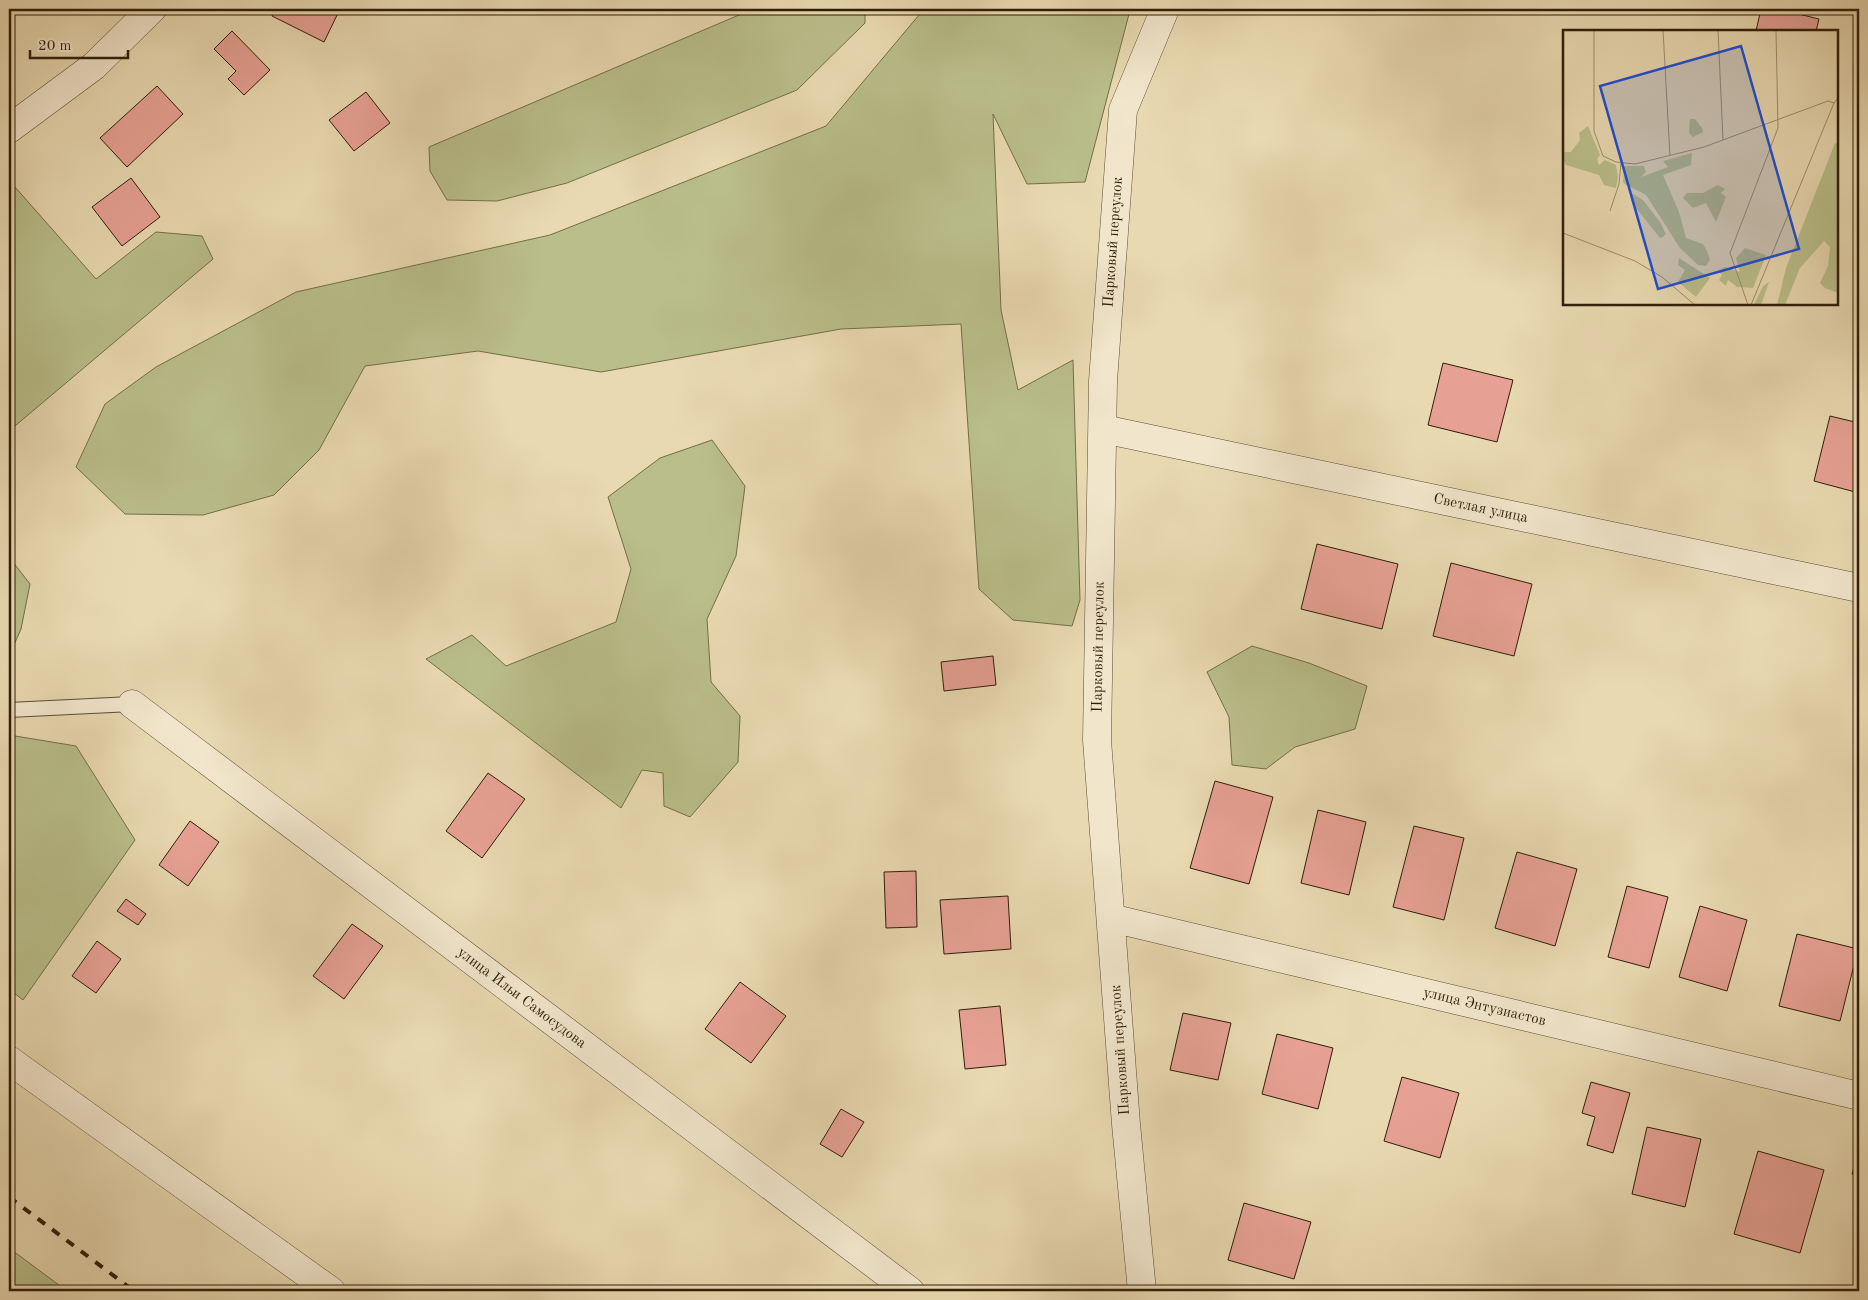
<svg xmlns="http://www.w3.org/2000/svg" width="1868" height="1300" font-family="'Old Standard TT',serif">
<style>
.green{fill:#b9be8a;stroke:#746e49}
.building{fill:#e7a194;stroke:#2f1e08}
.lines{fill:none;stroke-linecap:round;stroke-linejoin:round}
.service-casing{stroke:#5e4d32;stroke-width:16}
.minor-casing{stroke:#5e4d32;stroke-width:29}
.service{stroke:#f1e6cc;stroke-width:14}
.minor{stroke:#f1e6cc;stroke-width:28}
.rail{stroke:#2f1e08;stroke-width:4;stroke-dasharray:9 9;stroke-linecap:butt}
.labels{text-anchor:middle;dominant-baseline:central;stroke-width:4;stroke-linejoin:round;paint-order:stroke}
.street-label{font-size:15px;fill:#2f1e08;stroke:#f1e6cc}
.inset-road{fill:none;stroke:#9f8e6d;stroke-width:1}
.view{fill:#1d4ed8;fill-opacity:0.15;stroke:#1d4ed8;stroke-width:2.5}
.inset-edge{fill:none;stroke:#2f1e08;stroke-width:2.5}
</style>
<rect width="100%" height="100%" fill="#e9d9b1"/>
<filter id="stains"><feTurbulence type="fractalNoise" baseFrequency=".004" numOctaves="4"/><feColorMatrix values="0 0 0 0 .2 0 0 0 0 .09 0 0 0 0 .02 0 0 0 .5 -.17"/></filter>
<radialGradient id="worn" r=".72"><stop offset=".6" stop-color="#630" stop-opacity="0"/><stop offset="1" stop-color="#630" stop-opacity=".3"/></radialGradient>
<path class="green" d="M 753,9 L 865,9 L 865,23 L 797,90 L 567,183 L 497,201 L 447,200 L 430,171 L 429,147 Z
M 924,9 L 1126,9 L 1129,14 L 1085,182 L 1027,184 L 993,114 L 1001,310 L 1018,390 L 1073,360 L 1080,600 L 1072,626 L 1013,620 L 979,589 L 961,324 L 841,329 L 601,372 L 478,351 L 365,366 L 319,450 L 274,495 L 203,515 L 125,514 L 76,467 L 105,404 L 156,367 L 296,292 L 550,235 L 826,126 Z
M 15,187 L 96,279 L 156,232 L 202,236 L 213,259 L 9,431 L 9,191 Z
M 712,440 L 745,486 L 736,556 L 707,619 L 711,682 L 740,716 L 738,762 L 690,817 L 664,806 L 663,773 L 642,770 L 621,808 L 426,659 L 472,635 L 506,666 L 616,622 L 631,569 L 608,497 L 660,458 Z
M 9,557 L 30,584 L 21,629 L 9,656 Z
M 1252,646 L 1309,663 L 1367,686 L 1355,729 L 1295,747 L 1266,769 L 1232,765 L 1229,717 L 1207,672 Z
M 9,735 L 76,746 L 135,840 L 23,1000 L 9,989 Z
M 9,1248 L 67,1291 L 9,1291 Z"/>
<path class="building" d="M 275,9 L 340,9 L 324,42 L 272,16 Z
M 1761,9 L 1778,9 L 1819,19 L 1816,31 L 1756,31 Z
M 232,31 L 270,70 L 244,95 L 228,79 L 236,71 L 214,49 Z
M 157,86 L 183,114 L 127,167 L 100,138 Z
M 366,92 L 390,123 L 354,151 L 329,120 Z
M 131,178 L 160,217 L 122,246 L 92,207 Z
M 1443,363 L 1513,380 L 1497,442 L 1428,425 Z
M 1830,416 L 1859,423 L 1859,493 L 1814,481 Z
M 1317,544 L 1398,564 L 1382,629 L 1301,609 Z
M 1451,563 L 1532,584 L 1514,656 L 1433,636 Z
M 993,656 L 996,685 L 944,691 L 941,662 Z
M 488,773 L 525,799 L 482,858 L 446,831 Z
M 1215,781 L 1273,797 L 1249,884 L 1190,868 Z
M 1318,810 L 1366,822 L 1349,895 L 1301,883 Z
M 190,821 L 219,842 L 188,886 L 159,865 Z
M 1414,826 L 1464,838 L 1444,920 L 1393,907 Z
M 1517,852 L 1577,869 L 1555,946 L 1495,928 Z
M 916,871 L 917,927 L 886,928 L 884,872 Z
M 1627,886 L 1668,897 L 1649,968 L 1608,957 Z
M 1008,896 L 1011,949 L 944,954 L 940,900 Z
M 126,899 L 146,914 L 138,925 L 117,911 Z
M 1700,906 L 1747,920 L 1727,991 L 1679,977 Z
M 352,924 L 383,946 L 344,999 L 313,976 Z
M 1797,934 L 1858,949 L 1840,1021 L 1779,1006 Z
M 97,941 L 121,959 L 96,993 L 72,976 Z
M 740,982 L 786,1016 L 751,1063 L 705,1029 Z
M 1000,1006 L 1006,1065 L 965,1069 L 959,1010 Z
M 1183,1013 L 1231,1023 L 1218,1080 L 1170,1070 Z
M 1277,1034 L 1333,1048 L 1318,1109 L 1262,1094 Z
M 1402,1077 L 1459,1093 L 1440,1158 L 1384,1141 Z
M 1591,1082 L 1630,1093 L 1613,1153 L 1587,1145 L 1595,1117 L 1582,1113 Z
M 841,1109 L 864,1122 L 842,1157 L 820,1144 Z
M 1647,1127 L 1701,1139 L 1685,1207 L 1632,1194 Z
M 1859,1149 L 1859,1176 L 1852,1174 Z
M 1758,1151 L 1824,1170 L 1800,1253 L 1734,1234 Z
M 1244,1203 L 1311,1222 L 1294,1279 L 1228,1260 Z"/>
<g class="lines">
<g class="service-casing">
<path id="service" d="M 9,710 L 132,704"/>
</g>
<g class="minor-casing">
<g id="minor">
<path d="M 9,129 L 94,66 L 152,9"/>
<path id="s1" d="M 1103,429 L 1859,588"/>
<path id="s2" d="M 132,704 L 910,1291"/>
<path id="s3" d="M 1111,918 L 1859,1096"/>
<path d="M 9,1060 L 331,1291"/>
<path id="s4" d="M 1142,1291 L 1126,1124 L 1097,740 L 1103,381 L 1123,110 L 1165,9"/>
</g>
</g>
<use href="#service" class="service"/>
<use href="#minor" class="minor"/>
<path class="rail" d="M 9,1197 L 134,1291"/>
</g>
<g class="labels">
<g class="street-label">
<text stroke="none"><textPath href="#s4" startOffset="1051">Парковый переулок</textPath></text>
<text stroke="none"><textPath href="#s1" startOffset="386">Светлая улица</textPath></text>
<text stroke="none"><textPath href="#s4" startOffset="646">Парковый переулок</textPath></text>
<text stroke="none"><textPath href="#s2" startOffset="488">улица Ильи Самосудова</textPath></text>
<text stroke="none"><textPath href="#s3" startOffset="384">улица Энтузиастов</textPath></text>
<text transform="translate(1121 1050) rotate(-94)">Парковый переулок</text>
</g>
</g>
<g transform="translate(1563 30)">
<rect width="275" height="275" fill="#e9d9b1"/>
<path d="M 127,89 L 132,89 L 139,98 L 140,102 L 130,107 L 126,103 ZM 25,96 L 37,125 L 34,129 L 36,135 L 42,130 L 53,135 L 55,147 L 53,158 L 41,155 L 36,145 L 3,135 L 0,130 L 0,122 L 8,122 L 17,110 L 16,103 ZM 272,113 L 275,114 L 275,263 L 262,258 L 257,253 L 265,236 L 267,217 L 261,211 L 237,238 L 222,275 L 214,275 L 223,238 ZM 129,123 L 128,135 L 100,145 L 116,182 L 123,208 L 140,214 L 144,221 L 147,230 L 143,236 L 135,235 L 117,218 L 83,165 L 60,153 L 61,136 L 81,136 L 83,142 L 78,147 L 105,137 L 100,131 ZM 155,155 L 162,159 L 158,163 L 163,167 L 153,192 L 143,173 L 130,178 L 120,168 L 124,163 L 140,163 ZM 70,164 L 80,170 L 97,192 L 103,204 L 100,207 L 97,208 L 69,173 L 67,165 ZM 182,218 L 203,225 L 190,258 L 174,257 L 165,250 L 163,256 L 156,250 L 159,245 L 155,241 L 162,237 L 177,242 L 173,228 ZM 116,228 L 147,248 L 133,267 L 115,252 L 122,240 L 115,235 ZM 206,252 L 198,275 L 191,275 L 200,256 Z" fill="#b9be8a"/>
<path class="inset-road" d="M 31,0 L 31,101 L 40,126 L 53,132 L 72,134 L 141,117 L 265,71 L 271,73 L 275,68M 100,0 L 107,126M 155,0 L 160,110M 47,181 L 56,154 L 58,132M 0,203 L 72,231 L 99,247 L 132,275M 185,275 L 167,223 L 215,98 L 213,0M 188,275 L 271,73"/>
<path class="view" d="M 178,16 L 236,219 L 95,259 L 37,56 Z"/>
<rect width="275" height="275" class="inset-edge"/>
</g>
<rect width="1868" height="1300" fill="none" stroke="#e9d9b1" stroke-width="30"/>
<rect x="10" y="10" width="1848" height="1280" fill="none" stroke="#2f1e08" stroke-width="2.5"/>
<rect x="15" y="15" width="1838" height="1270" fill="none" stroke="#2f1e08"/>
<path d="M30 50v8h98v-8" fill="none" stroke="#2f1e08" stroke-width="2.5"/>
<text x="38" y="50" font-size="15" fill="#2f1e08" stroke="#f1e6cc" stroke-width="4" paint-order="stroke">20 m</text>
<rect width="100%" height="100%" filter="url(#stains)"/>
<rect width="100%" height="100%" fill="url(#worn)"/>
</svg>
